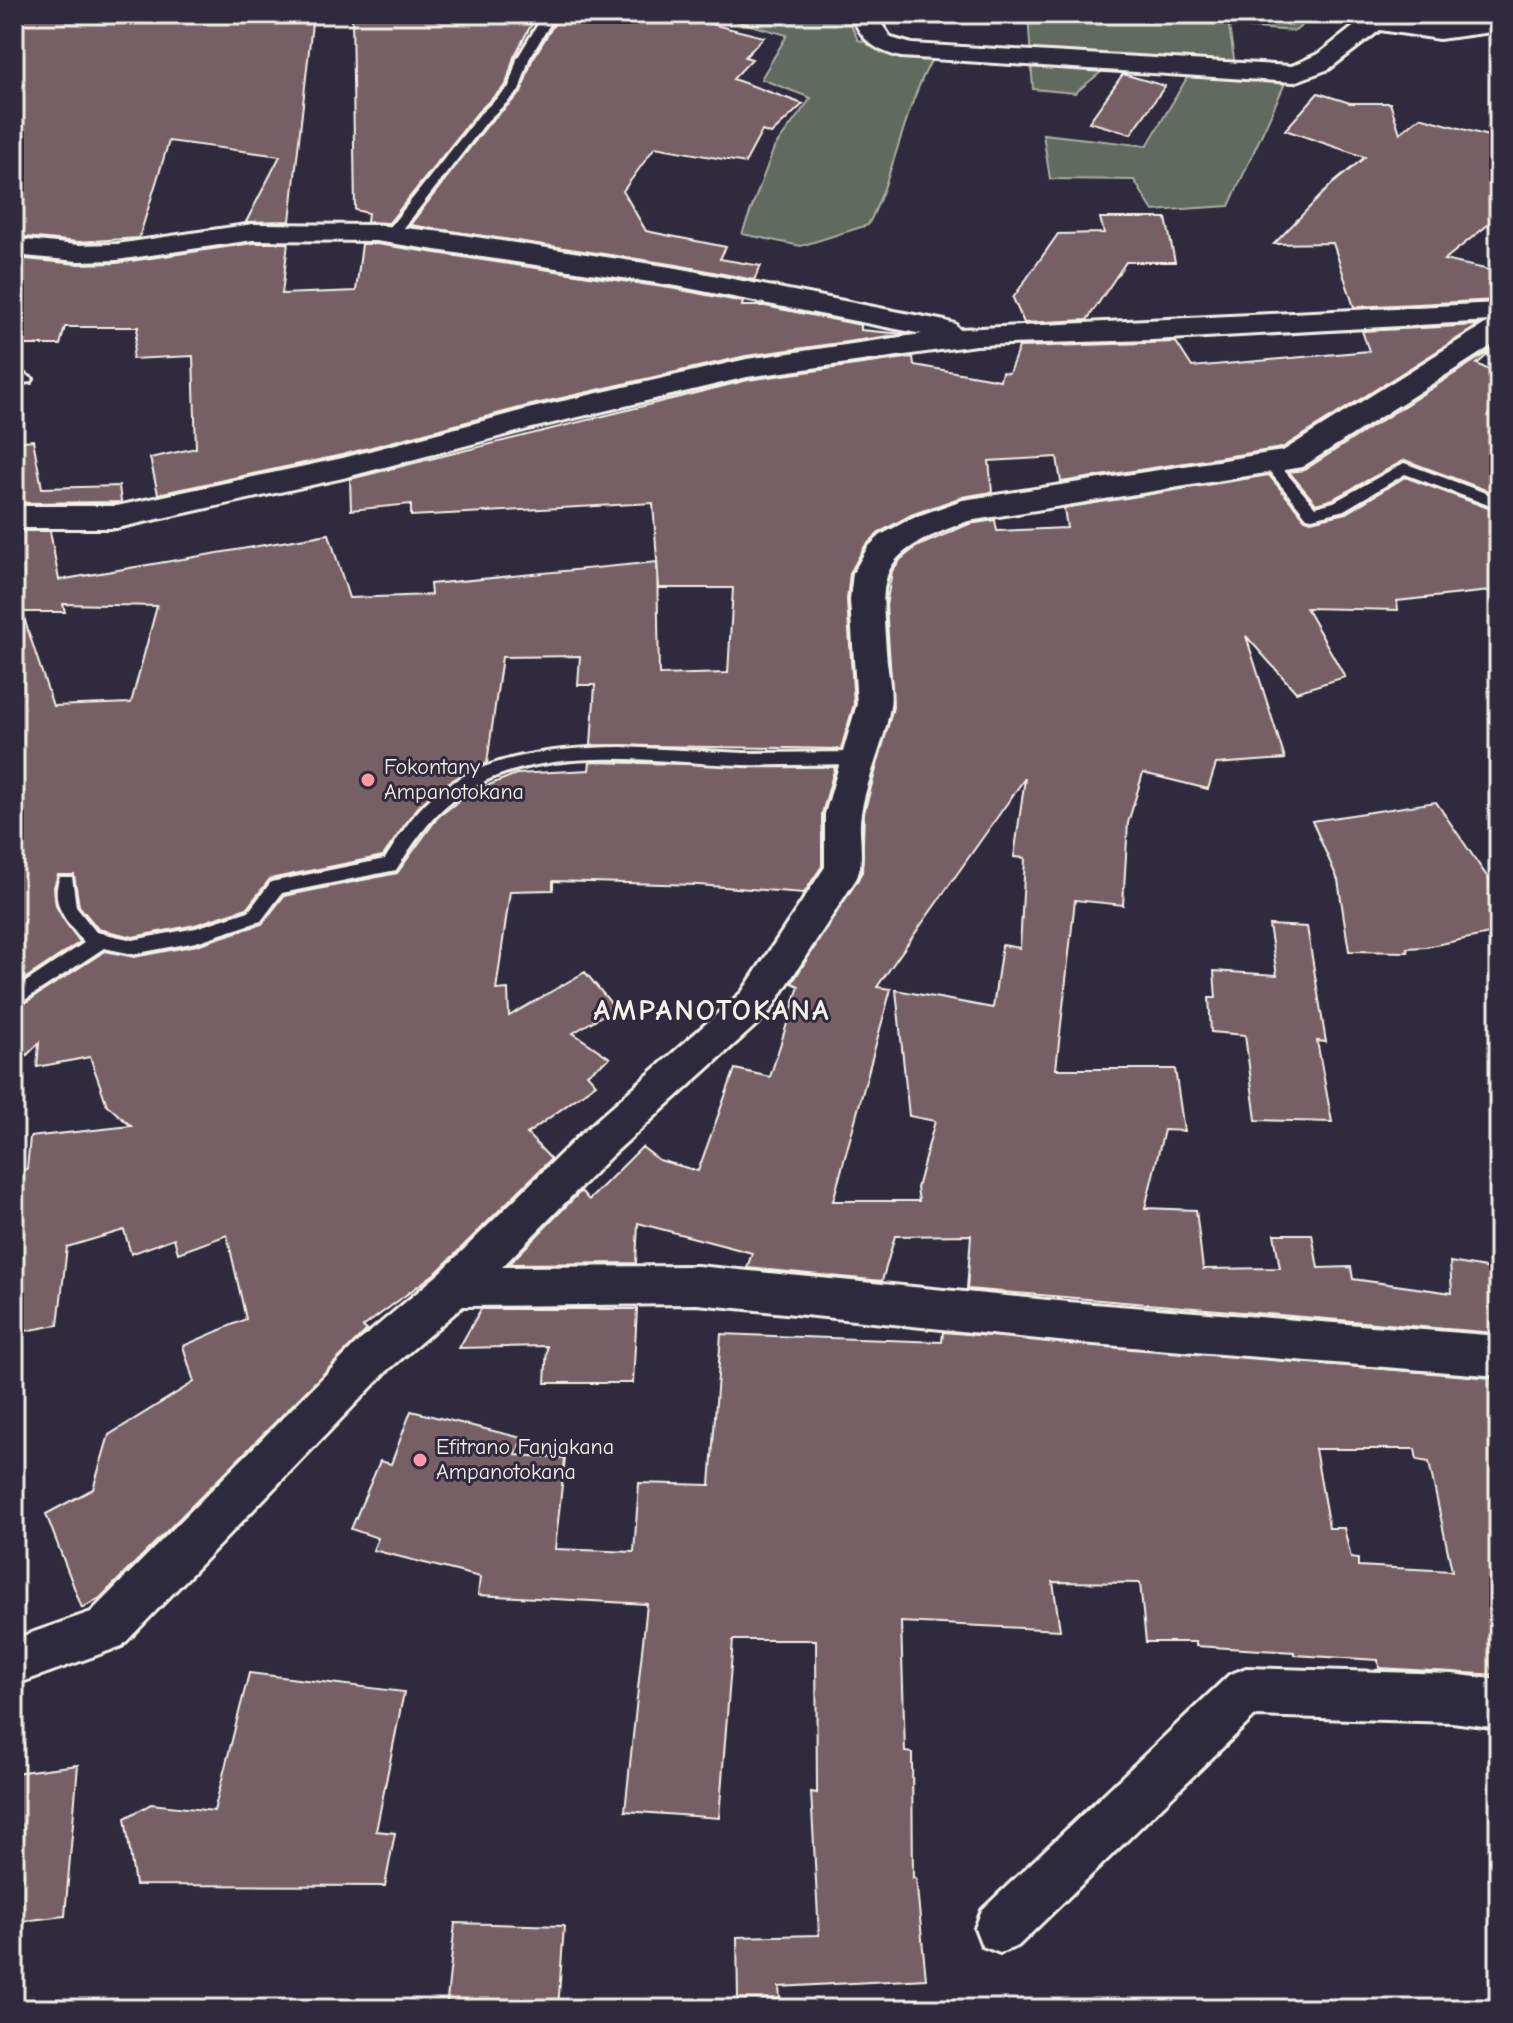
<svg xmlns="http://www.w3.org/2000/svg" width="1513" height="2023" font-family="'Comic Neue',sans-serif">
<style>
.green{fill:#626b5f;stroke:#abaea4;stroke-width:2}
.building{fill:#776165;stroke:#f4f1e8;stroke-width:2;fill-rule:evenodd}
.lines{fill:none;stroke-linecap:round;stroke-linejoin:round}
.service-casing{stroke:#f4f1e8;stroke-width:6}
.minor-casing{stroke:#f4f1e8;stroke-width:6}
.service{fill:#2f2a3d;fill-rule:evenodd}
.minor{fill:#2f2a3d;fill-rule:evenodd}
.poi-dot{fill:#ff9aa2;stroke:#2f2a3d;stroke-width:3}
.labels{text-anchor:middle;dominant-baseline:central;stroke-width:6;stroke-linejoin:round;paint-order:stroke}
.poi-label{font-size:22px;fill:#f4f1e8;stroke:#2f2a3d;text-anchor:start}
.district-label{font-size:30px;font-weight:bold;letter-spacing:2px;fill:#f4f1e8;stroke:#2f2a3d}
</style>
<rect width="100%" height="100%" fill="#2f2a3d"/>
<filter id="ink" filterUnits="userSpaceOnUse"><feTurbulence type="fractalNoise" baseFrequency=".0125" numOctaves="2"/><feDisplacementMap in="SourceGraphic" scale="16" xChannelSelector="R" yChannelSelector="G"/><feConvolveMatrix kernelMatrix="1 2 1 2 8 2 1 2 1" color-interpolation-filters="sRGB"/></filter>
<g filter="url(#ink)">
<path class="green" d="M 710,14 L 846,14 L 858,40 L 931,61 C 903,112 895,173 868,225 L 801,246 L 742,234 L 774,148 L 811,98 L 761,79 L 787,35 Z
M 1028,14 L 1317,14 L 1295,31 L 1229,26 L 1235,66 L 1287,79 L 1229,206 L 1153,211 L 1134,180 L 1050,179 L 1043,134 L 1147,146 L 1188,76 L 1111,64 L 1075,93 L 1033,89 Z"/>
<path class="building" d="M 19,14 L 313,14 L 290,221 L 246,222 L 280,156 L 169,141 L 139,238 L 78,242 L 14,236 L 14,31 L 17,31 Z
M 352,14 L 537,14 L 514,57 L 506,85 L 478,112 L 389,223 L 367,222 L 368,213 L 355,210 Z
M 555,14 L 670,14 L 764,37 L 745,57 L 752,59 L 733,79 L 803,104 L 771,134 L 762,131 L 745,163 L 655,147 L 623,191 L 646,231 L 726,247 L 720,259 L 761,266 L 754,280 L 677,265 L 410,225 L 490,122 L 521,93 L 532,60 L 556,21 Z
M 1123,74 L 1165,86 L 1131,134 L 1089,122 Z
M 1318,93 L 1350,103 L 1390,103 L 1400,133 L 1420,117 L 1499,139 L 1499,216 L 1444,260 L 1499,272 L 1499,300 L 1354,307 L 1333,243 L 1274,244 L 1331,185 L 1365,157 L 1285,130 Z
M 1100,218 L 1166,218 L 1175,262 L 1126,262 L 1087,320 L 1024,323 L 1013,298 L 1058,234 L 1104,233 Z
M 253,243 L 288,243 L 282,294 L 356,291 L 362,244 L 376,244 L 676,289 L 743,302 L 742,306 L 765,306 L 861,325 L 861,330 L 904,334 L 746,356 L 527,406 L 342,455 L 158,494 L 150,458 L 196,448 L 193,356 L 132,359 L 138,327 L 65,327 L 60,345 L 17,345 L 23,310 L 14,310 L 22,289 L 15,289 L 22,273 L 14,273 L 14,258 L 78,264 L 117,263 Z
M 1479,325 L 1282,448 L 1061,482 L 1057,457 L 989,461 L 992,492 L 962,497 L 911,515 L 880,532 L 865,546 L 850,573 L 847,600 L 854,704 L 841,749 L 591,745 L 595,685 L 578,685 L 580,656 L 502,657 L 487,763 L 439,788 L 418,807 L 383,856 L 270,879 L 247,908 L 195,925 L 133,937 L 98,929 L 79,906 L 74,875 L 58,875 L 54,887 L 56,906 L 80,942 L 14,986 L 14,531 L 50,531 L 59,580 L 329,534 L 349,598 L 431,595 L 430,584 L 657,562 L 659,675 L 728,673 L 733,588 L 659,588 L 653,503 L 411,516 L 411,504 L 351,510 L 350,479 L 748,380 L 913,357 L 914,365 L 1000,380 L 1002,372 L 1009,373 L 1019,347 L 1176,342 L 1192,367 L 1369,351 L 1362,331 ZM 63,604 L 157,606 L 131,703 L 53,706 L 22,612 L 65,612 Z
M 1496,347 L 1477,364 L 1499,375 L 1499,495 L 1405,460 L 1333,499 L 1316,504 L 1289,472 L 1304,470 Z
M 33,440 L 42,488 L 119,486 L 121,502 L 14,503 L 14,442 Z
M 1269,475 L 1305,519 L 1311,521 L 1346,513 L 1405,477 L 1499,512 L 1499,590 L 1397,601 L 1398,610 L 1306,608 L 1345,677 L 1296,692 L 1246,636 L 1285,759 L 1216,764 L 1208,789 L 1143,773 L 1128,823 L 1123,905 L 1075,900 L 1056,1069 L 1175,1069 L 1184,1131 L 1164,1130 L 1145,1208 L 1196,1210 L 1203,1269 L 1280,1268 L 1274,1234 L 1312,1234 L 1318,1268 L 1351,1267 L 1353,1279 L 1452,1293 L 1450,1262 L 1492,1269 L 1495,1333 L 967,1289 L 971,1235 L 895,1236 L 882,1281 L 747,1268 L 752,1253 L 638,1223 L 636,1263 L 509,1264 L 581,1191 L 589,1200 L 642,1147 L 659,1160 L 698,1171 L 735,1069 L 770,1077 L 799,986 L 792,983 L 862,872 L 864,813 L 893,707 L 886,606 L 892,571 L 901,559 L 916,547 L 969,524 L 995,520 L 997,531 L 1067,528 L 1064,508 ZM 1025,778 L 1014,857 L 1025,858 L 1020,948 L 1002,945 L 993,1008 L 896,990 L 909,1116 L 935,1121 L 917,1188 L 919,1201 L 833,1201 L 891,989 L 877,987 Z
M 590,762 L 835,767 L 822,814 L 822,866 L 804,893 L 698,885 L 553,881 L 553,890 L 510,891 L 496,990 L 508,989 L 509,1016 L 585,972 L 615,1008 L 573,1033 L 610,1058 L 587,1074 L 596,1084 L 527,1134 L 551,1159 L 438,1271 L 363,1327 L 367,1330 L 100,1598 L 82,1608 L 46,1514 L 93,1489 L 109,1435 L 194,1382 L 183,1346 L 246,1319 L 227,1235 L 178,1253 L 174,1238 L 131,1254 L 124,1230 L 67,1247 L 58,1325 L 14,1333 L 14,1171 L 27,1169 L 30,1137 L 131,1126 L 107,1105 L 90,1057 L 37,1067 L 39,1043 L 14,1068 L 14,1010 L 105,951 L 134,957 L 197,945 L 262,924 L 284,896 L 397,873 L 438,817 L 469,793 L 516,774 L 589,770 Z
M 1436,802 L 1499,894 L 1499,932 L 1426,947 L 1407,948 L 1408,952 L 1349,951 L 1338,880 L 1312,821 Z
M 1269,925 L 1307,927 L 1326,1042 L 1317,1041 L 1332,1122 L 1256,1120 L 1245,1035 L 1211,1032 L 1209,998 L 1216,998 L 1214,971 L 1277,975 Z
M 481,1309 L 637,1309 L 633,1383 L 545,1383 L 547,1346 L 459,1348 Z
M 943,1332 L 1492,1378 L 1499,1432 L 1499,1675 L 1379,1668 L 1378,1660 L 1294,1655 L 1294,1652 L 1196,1646 L 1196,1642 L 1146,1642 L 1140,1583 L 1053,1582 L 1060,1630 L 901,1622 L 905,1752 L 912,1753 L 913,1878 L 916,1878 L 926,1979 L 779,1987 L 780,1999 L 738,1999 L 737,1937 L 819,1935 L 811,1792 L 817,1793 L 816,1640 L 733,1640 L 719,1818 L 625,1811 L 647,1604 L 478,1595 L 480,1577 L 373,1550 L 378,1538 L 351,1529 L 380,1461 L 391,1464 L 411,1411 L 522,1438 L 516,1455 L 565,1458 L 555,1549 L 634,1552 L 639,1483 L 710,1485 L 721,1334 L 942,1342 ZM 1315,1449 L 1415,1449 L 1417,1460 L 1429,1462 L 1452,1571 L 1358,1566 L 1358,1559 L 1351,1558 L 1344,1528 L 1329,1528 Z
M 249,1673 L 404,1692 L 376,1831 L 395,1833 L 385,1886 L 135,1885 L 125,1818 L 151,1804 L 214,1811 Z
M 78,1765 L 65,1916 L 14,1922 L 14,1773 Z
M 455,1923 L 564,1926 L 558,2009 L 446,2009 Z"/>
<g class="lines">
<g class="service-casing">
<path id="service" d="M 540,14 L 552,14 L 553,19 L 529,59 L 519,91 L 488,120 L 396,238 L 386,238 L 386,232 L 480,114 L 509,87 L 517,59 L 541,19 Z
M 1490,128 L 1499,128 L 1499,136 L 1490,134 Z
M 26,375 L 33,379 L 31,382 L 14,384 L 14,376 Z
M 1271,459 L 1276,461 L 1315,507 L 1334,502 L 1404,463 L 1499,498 L 1499,509 L 1405,474 L 1344,510 L 1312,518 L 1307,517 L 1266,467 L 1266,461 Z
M 621,747 L 744,753 L 859,752 L 867,758 L 859,764 C 820,764 782,766 743,765 C 655,763 549,742 468,790 C 435,809 417,838 396,870 L 282,893 L 261,921 L 196,942 L 133,954 L 104,948 L 14,1007 L 14,990 L 84,943 C 68,923 49,904 60,877 L 72,877 L 76,907 L 96,932 L 133,940 L 196,928 L 249,911 L 271,882 L 385,859 C 396,842 406,824 420,809 C 470,755 552,748 621,747 Z"/>
</g>
<g class="minor-casing">
<path id="minor" d="M 851,14 L 875,14 L 891,38 L 912,44 L 1292,66 L 1320,53 L 1362,20 L 1377,16 L 1439,24 L 1499,16 L 1499,31 L 1439,39 L 1380,30 L 1329,69 L 1294,82 L 901,57 C 874,50 861,40 851,14 Z
M 253,224 L 376,225 L 443,232 L 677,268 L 945,321 L 955,324 L 959,329 L 1499,303 L 1499,341 L 1302,467 L 968,521 C 874,556 880,569 887,663 C 889,677 892,693 890,706 C 885,742 867,777 861,813 C 857,835 866,859 856,879 L 768,1014 L 610,1157 L 502,1267 L 697,1266 L 1068,1302 L 1499,1336 L 1499,1376 L 1068,1342 L 697,1304 L 463,1306 L 387,1371 L 122,1646 L 14,1685 L 14,1639 L 91,1612 L 357,1343 L 440,1273 L 582,1133 L 742,992 L 825,867 L 825,814 L 857,704 L 850,600 L 853,573 L 868,547 L 881,535 L 912,518 L 963,500 L 1283,451 L 1490,321 L 1152,340 L 976,345 L 747,377 L 528,429 L 343,478 L 117,528 L 14,528 L 14,506 L 117,506 L 343,458 L 528,409 L 747,359 L 922,334 L 677,286 L 376,241 L 253,240 L 117,260 L 78,261 L 14,255 L 14,239 L 78,245 L 117,244 Z
M 1246,1668 L 1452,1674 L 1499,1680 L 1499,1728 L 1452,1722 L 1255,1716 L 1018,1946 L 1000,1953 L 982,1946 L 975,1928 L 982,1910 L 1229,1675 Z"/>
</g>
<use href="#service" class="service"/>
<use href="#minor" class="minor"/>
</g>
</g>
<g class="poi-dot">
<circle cx="368" cy="780" r="8"/>
<circle cx="420" cy="1460" r="8"/>
</g>
<g class="labels">
<g class="poi-label">
<text x="384" y="767">Fokontany<tspan x="384" dy="25">Ampanotokana</tspan></text>
<text x="436" y="1447">Efitrano Fanjakana<tspan x="436" dy="25">Ampanotokana</tspan></text>
</g>
<g class="district-label">
<text x="712" y="1010">AMPANOTOKANA</text>
</g>
</g>
<rect width="1513" height="2023" fill="none" stroke="#2f2a3d" stroke-width="48"/>
<rect x="24" y="24" width="1465" height="1975" fill="none" stroke="#f4f1e8" stroke-width="3" filter="url(#ink)"/>
</svg>
